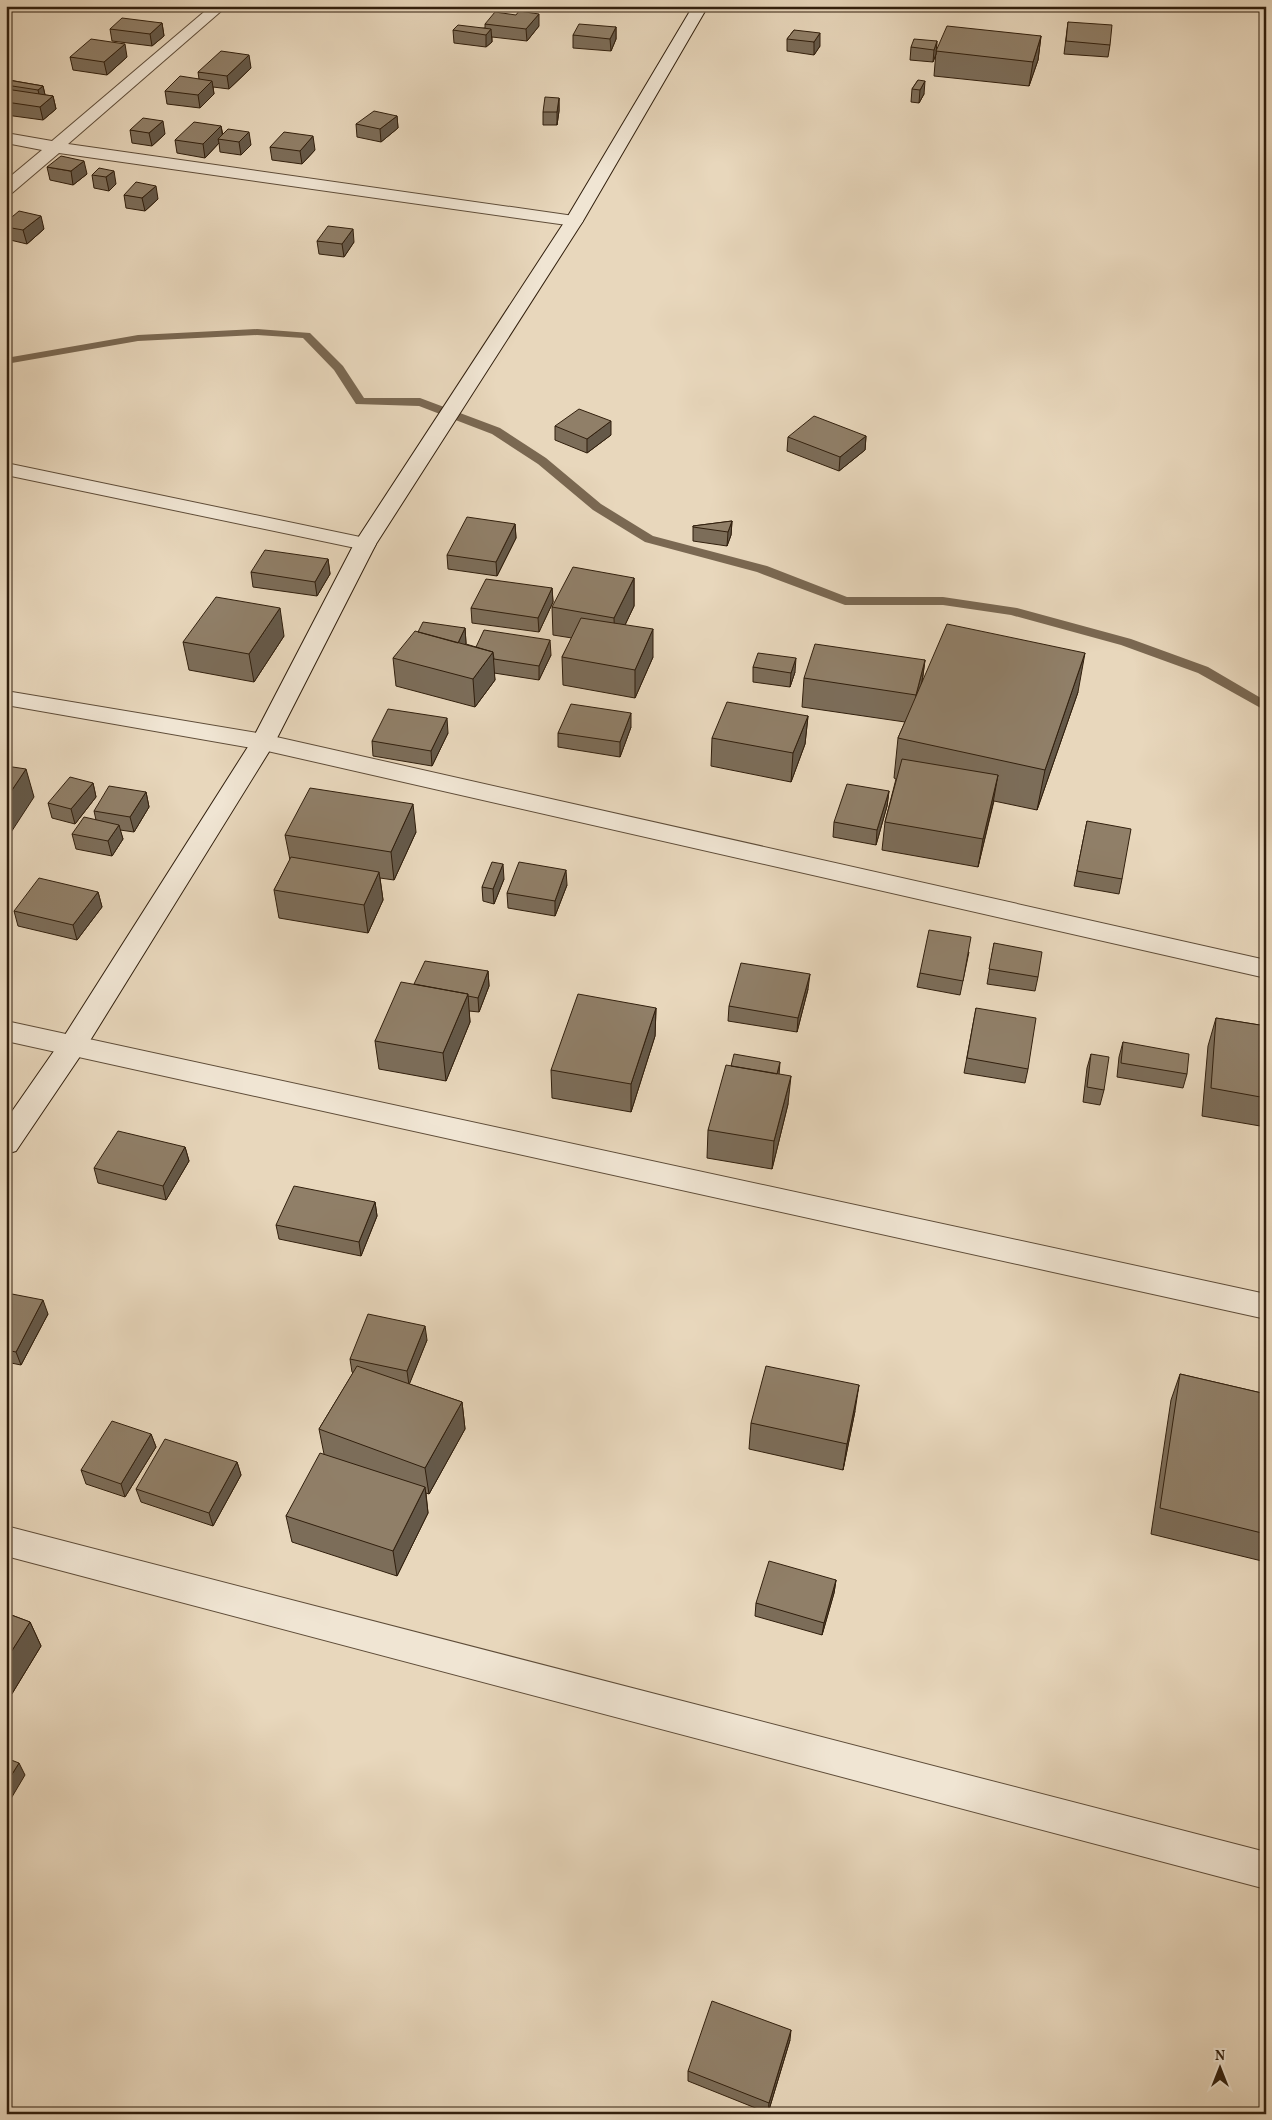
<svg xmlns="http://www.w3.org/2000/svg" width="1272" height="2120" font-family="Vollkorn,serif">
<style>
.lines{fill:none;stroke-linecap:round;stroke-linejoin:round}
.stream{fill:#7a6852;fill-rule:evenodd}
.street-casing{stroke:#5f4d39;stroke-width:2}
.secondary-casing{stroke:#311f0d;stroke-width:2}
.street{fill:#f0e5d3;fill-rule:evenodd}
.secondary{fill:#f0e5d3;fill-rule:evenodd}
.wall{fill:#7c6d59;stroke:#311f0d}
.shaded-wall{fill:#655949;stroke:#311f0d}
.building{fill:#907f68;stroke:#311f0d}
</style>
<rect width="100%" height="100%" fill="#e8d7bc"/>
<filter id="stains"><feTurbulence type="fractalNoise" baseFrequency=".004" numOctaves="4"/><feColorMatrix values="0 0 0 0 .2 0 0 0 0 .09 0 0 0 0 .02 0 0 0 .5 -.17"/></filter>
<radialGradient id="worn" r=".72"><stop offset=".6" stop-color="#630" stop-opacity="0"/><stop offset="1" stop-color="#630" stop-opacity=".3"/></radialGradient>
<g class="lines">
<path class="stream" d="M 257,329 L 310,333 L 343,366 L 364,398 L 420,398 L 500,428 L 546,458 L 601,504 L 653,536 L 767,566 L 847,597 L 943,597 L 1017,608 L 1131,639 L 1208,667 L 1266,701 L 1266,711 L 1198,673 L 1121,645 L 1011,615 L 943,605 L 845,605 L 757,572 L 645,542 L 593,510 L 538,464 L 492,434 L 419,406 L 356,404 L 334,370 L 303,338 L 257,335 L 138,341 L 6,364 L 6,358 L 138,335 Z"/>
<g class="street-casing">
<path id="street" d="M 211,6 L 227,6 L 68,144 L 574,216 L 580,217 L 583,221 L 580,225 L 574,226 L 59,153 L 12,193 L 6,194 L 6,180 L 42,150 L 6,143 L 6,133 L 52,141 Z
M 6,463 L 365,538 L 373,539 L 376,544 L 373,549 L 365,550 L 6,475 Z
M 6,691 L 263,734 L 1266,960 L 1266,978 L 263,750 L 6,705 Z
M 6,1021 L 1266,1294 L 1266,1319 L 6,1041 Z
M 6,1526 L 1266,1852 L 1266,1889 L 6,1556 Z"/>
</g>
<g class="secondary-casing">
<path id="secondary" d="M 693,6 L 708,6 L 583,221 L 376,544 L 275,742 L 83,1052 L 16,1151 L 6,1154 L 6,1120 L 63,1038 L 251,742 L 354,544 L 565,221 Z"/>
</g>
<use href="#street" class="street"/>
<use href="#secondary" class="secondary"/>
</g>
<path class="wall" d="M 1068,22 L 1110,45 L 1108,57 L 1064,54 Z
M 162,23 L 164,36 L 152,46 L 112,41 L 110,29 Z
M 485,24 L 539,26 L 527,41 L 492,37 L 492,42 L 486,47 L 454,43 L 453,30 L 485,28 Z
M 616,27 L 616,39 L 611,51 L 573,48 L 573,35 Z
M 794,30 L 820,46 L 814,55 L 787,51 L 787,39 Z
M 1041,36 L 1038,60 L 1029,86 L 934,76 L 936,51 Z
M 937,41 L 936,54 L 933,62 L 910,60 L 911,47 Z
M 70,57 L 127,57 L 107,75 L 73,70 Z
M 251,68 L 229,89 L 213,87 L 214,94 L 200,108 L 167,104 L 165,91 L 199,79 L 198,72 Z
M 6,70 L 9,80 L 43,86 L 45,95 L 53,96 L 56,109 L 43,120 L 6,115 Z
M 918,80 L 924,94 L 919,103 L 911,102 L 912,89 Z
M 559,98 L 559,111 L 557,125 L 543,125 L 543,112 Z
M 397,116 L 398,128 L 381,142 L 357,137 L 356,124 Z
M 221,126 L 223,135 L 251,145 L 241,155 L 220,152 L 219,143 L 205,158 L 177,153 L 175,140 Z
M 130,130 L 165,134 L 152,146 L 132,143 Z
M 270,147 L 315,150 L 302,164 L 272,160 Z
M 47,167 L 87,174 L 73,185 L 50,180 Z
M 99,168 L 116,184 L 109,191 L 94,188 L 92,175 Z
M 124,195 L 158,199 L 145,211 L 126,208 Z
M 6,222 L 44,229 L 27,244 L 6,239 Z
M 317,241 L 354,242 L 344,257 L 319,254 Z
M 555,426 L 611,435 L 587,453 L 555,440 Z
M 866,436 L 865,450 L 839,471 L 787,451 L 788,437 Z
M 732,521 L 731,535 L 727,546 L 693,541 L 693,526 Z
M 515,524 L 516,538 L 497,576 L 448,569 L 447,555 Z
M 328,559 L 330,574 L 317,596 L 253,587 L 251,572 Z
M 634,578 L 634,606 L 625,625 L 653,657 L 635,698 L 563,685 L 562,657 L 572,638 L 553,635 L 552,607 Z
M 552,588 L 553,602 L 539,632 L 472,623 L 471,608 Z
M 465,628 L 466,643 L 466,644 L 476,647 L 551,655 L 539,680 L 494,673 L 495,680 L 475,707 L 396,686 L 393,658 L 418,632 Z
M 284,636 L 254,682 L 189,670 L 183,642 Z
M 925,660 L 922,684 L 1078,692 L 1037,810 L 994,801 L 978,867 L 882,850 L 885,822 L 896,779 L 894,778 L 898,738 L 905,722 L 802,707 L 804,678 Z
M 753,667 L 795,672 L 790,687 L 753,682 Z
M 808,716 L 805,744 L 791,782 L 711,766 L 712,738 Z
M 631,727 L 620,757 L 558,747 L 558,733 Z
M 448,733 L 432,766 L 373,756 L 372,741 Z
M 93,783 L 96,797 L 75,824 L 52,818 L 48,803 Z
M 889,791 L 887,806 L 876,845 L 833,837 L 834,822 Z
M 146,792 L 149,807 L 134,832 L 120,830 L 123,839 L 112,856 L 76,849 L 72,834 L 96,820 L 94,811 Z
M 1087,821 L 1122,879 L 1119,894 L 1074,886 Z
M 416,832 L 394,880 L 380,878 L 383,900 L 368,933 L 279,918 L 274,890 L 290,860 L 285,835 Z
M 504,879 L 494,904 L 483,901 L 482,887 Z
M 567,885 L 555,916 L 508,908 L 507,893 Z
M 98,892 L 102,907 L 77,940 L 18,926 L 14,911 Z
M 994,943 L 1038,977 L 1035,991 L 987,984 Z
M 969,952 L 960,995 L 917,987 L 920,973 Z
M 488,971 L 489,986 L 479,1012 L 469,1011 L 470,1022 L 446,1081 L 379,1069 L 375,1041 L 414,984 Z
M 808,989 L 797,1032 L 728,1021 L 729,1006 Z
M 656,1008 L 655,1036 L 631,1112 L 552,1098 L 551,1070 Z
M 976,1008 L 1028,1069 L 1025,1083 L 964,1073 Z
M 1216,1018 L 1266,1026 L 1266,1127 L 1202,1116 L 1208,1046 Z
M 1123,1042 L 1187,1074 L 1183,1088 L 1117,1077 L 1119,1057 Z
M 1091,1054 L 1104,1090 L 1100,1105 L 1083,1102 L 1087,1068 Z
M 779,1074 L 788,1104 L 772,1169 L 707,1158 L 708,1130 Z
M 185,1147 L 189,1161 L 166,1200 L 98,1183 L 94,1168 Z
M 375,1202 L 377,1216 L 361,1256 L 279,1239 L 276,1225 Z
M 6,1306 L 48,1314 L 21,1365 L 6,1362 Z
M 427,1340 L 409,1384 L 462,1402 L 465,1429 L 429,1494 L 426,1493 L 428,1513 L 397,1576 L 292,1542 L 286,1516 L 324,1454 L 319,1429 L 353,1373 L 352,1372 L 350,1359 Z
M 1180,1374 L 1266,1394 L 1266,1562 L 1151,1534 L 1171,1400 Z
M 855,1411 L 843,1470 L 749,1449 L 751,1423 Z
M 151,1434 L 156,1447 L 125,1497 L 86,1484 L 81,1470 Z
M 237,1462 L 241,1475 L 213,1526 L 141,1502 L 136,1489 Z
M 836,1580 L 834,1593 L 822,1635 L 755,1616 L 756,1603 Z
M 6,1613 L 30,1622 L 41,1646 L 10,1697 L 6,1695 Z
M 790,2040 L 768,2113 L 688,2081 L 688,2071 Z"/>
<path class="shaded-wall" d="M 539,14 L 539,26 L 527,41 L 526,29 Z
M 162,23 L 164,36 L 152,46 L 150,34 Z
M 616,27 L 616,39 L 611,51 L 610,39 Z
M 491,29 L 492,42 L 486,47 L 486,35 Z
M 820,33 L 820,46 L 814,55 L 814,42 Z
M 1041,36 L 1038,60 L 1029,86 L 1033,62 Z
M 937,41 L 936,54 L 933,62 L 934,50 Z
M 125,44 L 127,57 L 107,75 L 104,62 Z
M 249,55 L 251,68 L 229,89 L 227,76 Z
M 6,70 L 9,82 L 6,85 Z
M 212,81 L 214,94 L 200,108 L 198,95 Z
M 925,81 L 924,94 L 919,103 L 920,90 Z
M 43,86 L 46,99 L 41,103 L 38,90 Z
M 53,96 L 56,109 L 43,120 L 40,107 Z
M 559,98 L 559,111 L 557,125 L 557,112 Z
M 397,116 L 398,128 L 381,142 L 380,129 Z
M 163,121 L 165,134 L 152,146 L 149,133 Z
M 221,126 L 223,139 L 218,139 L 219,143 L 205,158 L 203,144 Z
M 249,132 L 251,145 L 241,155 L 239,142 Z
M 313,136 L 315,150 L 302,164 L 300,151 Z
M 84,161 L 87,174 L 73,185 L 71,171 Z
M 114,171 L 116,184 L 109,191 L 106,177 Z
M 156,186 L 158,199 L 145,211 L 142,198 Z
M 41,216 L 44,229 L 27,244 L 23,230 Z
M 353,229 L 354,242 L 344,257 L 342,244 Z
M 611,421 L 611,435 L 587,453 L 587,439 Z
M 866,436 L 865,450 L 839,471 L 840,457 Z
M 732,521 L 731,535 L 727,546 L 728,532 Z
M 515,524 L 516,538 L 497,576 L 496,562 Z
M 328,559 L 330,574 L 317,596 L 315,582 Z
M 634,578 L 634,606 L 615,646 L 614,618 Z
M 552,588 L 553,602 L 539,632 L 538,618 Z
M 280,608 L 284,636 L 254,682 L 249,654 Z
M 465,628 L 466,643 L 456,665 L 455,650 Z
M 653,629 L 653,657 L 635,698 L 635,670 Z
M 550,640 L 551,655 L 539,680 L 539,666 Z
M 493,652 L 495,680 L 475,707 L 473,679 Z
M 1085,653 L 1078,692 L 1037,810 L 1045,770 Z
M 796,658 L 795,672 L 790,687 L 791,673 Z
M 925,660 L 921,688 L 912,723 L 916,695 Z
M 631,713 L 631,727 L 620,757 L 620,742 Z
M 808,716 L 805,744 L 791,782 L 793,753 Z
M 447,718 L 448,733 L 432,766 L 431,751 Z
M 26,769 L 34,797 L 6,840 L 6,799 Z
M 998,775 L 993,803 L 978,867 L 983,839 Z
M 93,783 L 96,797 L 75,824 L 71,809 Z
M 889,791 L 887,806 L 876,845 L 877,830 Z
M 146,792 L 149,807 L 134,832 L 130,817 Z
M 413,804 L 416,832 L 394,880 L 391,852 Z
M 119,825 L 123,839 L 112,856 L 108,841 Z
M 503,864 L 504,879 L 494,904 L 493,889 Z
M 566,870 L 567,885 L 555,916 L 555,901 Z
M 379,872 L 383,900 L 368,933 L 364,905 Z
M 98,892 L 102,907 L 77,940 L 73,925 Z
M 488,971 L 489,986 L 479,1012 L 478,998 Z
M 810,974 L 808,989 L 797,1032 L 798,1018 Z
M 468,994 L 470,1022 L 446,1081 L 443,1053 Z
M 656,1008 L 655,1036 L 631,1112 L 631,1084 Z
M 780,1062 L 779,1076 L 776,1079 Z
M 791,1076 L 788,1104 L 772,1169 L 774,1141 Z
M 185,1147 L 189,1161 L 166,1200 L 163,1186 Z
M 375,1202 L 377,1216 L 361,1256 L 359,1242 Z
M 43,1300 L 48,1314 L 21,1365 L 16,1352 Z
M 425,1326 L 427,1340 L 409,1385 L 407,1371 Z
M 859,1385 L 855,1411 L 843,1470 L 847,1444 Z
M 462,1402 L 465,1429 L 429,1494 L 425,1468 Z
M 151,1434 L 156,1447 L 125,1497 L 121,1484 Z
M 237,1462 L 241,1475 L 213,1526 L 209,1513 Z
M 425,1487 L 428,1513 L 397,1576 L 393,1551 Z
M 836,1580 L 834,1593 L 822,1635 L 824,1623 Z
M 30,1622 L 41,1646 L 10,1697 L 6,1689 L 6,1660 Z
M 19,1763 L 25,1775 L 6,1807 L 6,1784 Z
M 791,2030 L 790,2040 L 768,2113 L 769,2103 Z"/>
<path class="building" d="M 519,11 L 539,14 L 526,29 L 485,24 L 495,12 L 516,15 Z
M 122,18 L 162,23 L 150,34 L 110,29 Z
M 1068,22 L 1112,25 L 1110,45 L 1066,41 Z
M 579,24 L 616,27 L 610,39 L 573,35 Z
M 458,25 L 491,29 L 486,35 L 453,30 Z
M 947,26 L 1041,36 L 1033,62 L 936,51 Z
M 794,30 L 820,33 L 814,42 L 787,39 Z
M 91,39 L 125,44 L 104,62 L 70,57 Z
M 914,39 L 937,41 L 934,50 L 911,47 Z
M 221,51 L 249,55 L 227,76 L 198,72 Z
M 180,76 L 212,81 L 198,95 L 165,91 Z
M 8,80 L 43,86 L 38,90 L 6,85 L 6,82 Z
M 918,80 L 925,81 L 920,90 L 912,89 Z
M 6,89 L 53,96 L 40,107 L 6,102 Z
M 545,97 L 559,98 L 557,112 L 543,112 Z
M 374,111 L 397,116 L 380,129 L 356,124 Z
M 143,118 L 163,121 L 149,133 L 130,130 Z
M 194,122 L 221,126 L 203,144 L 175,140 Z
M 228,129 L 249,132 L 239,142 L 218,139 Z
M 284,132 L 313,136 L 300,151 L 270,147 Z
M 61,156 L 84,161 L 71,171 L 47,167 Z
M 99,168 L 114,171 L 106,177 L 92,175 Z
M 136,182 L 156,186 L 142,198 L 124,195 Z
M 19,211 L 41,216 L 23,230 L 6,227 L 6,222 Z
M 328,226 L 353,229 L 342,244 L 317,241 Z
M 579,409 L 611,421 L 587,439 L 555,426 Z
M 814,416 L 866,436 L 840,457 L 788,437 Z
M 467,517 L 515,524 L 496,562 L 447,555 Z
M 732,521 L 728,532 L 693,527 L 693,526 Z
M 265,550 L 328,559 L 315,582 L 251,572 Z
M 573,567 L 634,578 L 614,618 L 552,607 Z
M 486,579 L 552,588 L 538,618 L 471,608 Z
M 216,597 L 280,608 L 249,654 L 183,642 Z
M 581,618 L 653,629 L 635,670 L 562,657 Z
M 423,622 L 465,628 L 458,643 L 418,632 Z
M 947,624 L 1085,653 L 1045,770 L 898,738 Z
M 484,630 L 550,640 L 539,666 L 494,659 L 493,652 L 476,647 Z
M 415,631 L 493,652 L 473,679 L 393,658 Z
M 815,644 L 925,660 L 916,695 L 804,678 Z
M 758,653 L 796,658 L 791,673 L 753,667 Z
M 727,702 L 808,716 L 793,753 L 712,738 Z
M 571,704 L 631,713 L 620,742 L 558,733 Z
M 388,709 L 447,718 L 431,751 L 372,741 Z
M 902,759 L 998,775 L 983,839 L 885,822 Z
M 6,766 L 26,769 L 6,799 Z
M 70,777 L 93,783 L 71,809 L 48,803 Z
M 847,784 L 889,791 L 877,830 L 834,822 Z
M 109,786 L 146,792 L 130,817 L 94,811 Z
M 310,788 L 413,804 L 391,852 L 285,835 Z
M 84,817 L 119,825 L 108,841 L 72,834 Z
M 1087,821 L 1131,829 L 1122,879 L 1077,871 Z
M 291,857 L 379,872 L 364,905 L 274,890 Z
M 492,862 L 503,864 L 493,889 L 482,887 Z
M 519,862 L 566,870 L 555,901 L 507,893 Z
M 39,878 L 98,892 L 73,925 L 14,911 Z
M 929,930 L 971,937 L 963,981 L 920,973 Z
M 994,943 L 1042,952 L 1038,977 L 989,969 Z
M 425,961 L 488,971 L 478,998 L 468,996 L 468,994 L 414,984 Z
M 741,963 L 810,974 L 798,1018 L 729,1006 Z
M 401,982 L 468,994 L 443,1053 L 375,1041 Z
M 578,994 L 656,1008 L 631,1084 L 551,1070 Z
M 976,1008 L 1036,1018 L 1028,1069 L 967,1058 Z
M 1216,1018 L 1266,1026 L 1266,1098 L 1211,1088 Z
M 1123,1042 L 1189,1054 L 1187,1074 L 1121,1063 Z
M 734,1054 L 780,1062 L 777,1074 L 731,1066 Z
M 1091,1054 L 1109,1057 L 1104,1090 L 1087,1087 Z
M 726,1065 L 791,1076 L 774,1141 L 708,1130 Z
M 118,1131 L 185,1147 L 163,1186 L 94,1168 Z
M 294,1186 L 375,1202 L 359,1242 L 276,1225 Z
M 12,1294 L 43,1300 L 16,1352 L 6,1350 L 6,1306 Z
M 368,1314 L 425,1326 L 407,1371 L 350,1359 Z
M 357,1366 L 462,1402 L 425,1468 L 319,1429 Z
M 766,1366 L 859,1385 L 847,1444 L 751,1423 Z
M 1180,1374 L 1266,1394 L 1266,1534 L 1160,1508 Z
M 112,1421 L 151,1434 L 121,1484 L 81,1470 Z
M 165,1439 L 237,1462 L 209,1513 L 136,1489 Z
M 320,1453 L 425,1487 L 393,1551 L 286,1516 Z
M 769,1561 L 836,1580 L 824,1623 L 756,1603 Z
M 6,1613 L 30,1622 L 6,1660 Z
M 6,1758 L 19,1763 L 6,1784 Z
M 712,2001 L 791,2030 L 769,2103 L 688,2071 Z"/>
<rect width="1272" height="2120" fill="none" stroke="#e8d7bc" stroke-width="25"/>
<rect x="8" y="8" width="1257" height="2105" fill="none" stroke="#311f0d" stroke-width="2.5"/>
<rect x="12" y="12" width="1247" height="2095" fill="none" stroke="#311f0d"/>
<g transform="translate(1220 2068)" stroke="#f0e5d3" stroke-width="4" paint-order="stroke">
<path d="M0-4L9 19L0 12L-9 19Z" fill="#311f0d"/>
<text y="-8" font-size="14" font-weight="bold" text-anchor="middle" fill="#311f0d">N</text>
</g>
<rect width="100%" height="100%" filter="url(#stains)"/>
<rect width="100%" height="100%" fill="url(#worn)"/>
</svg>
